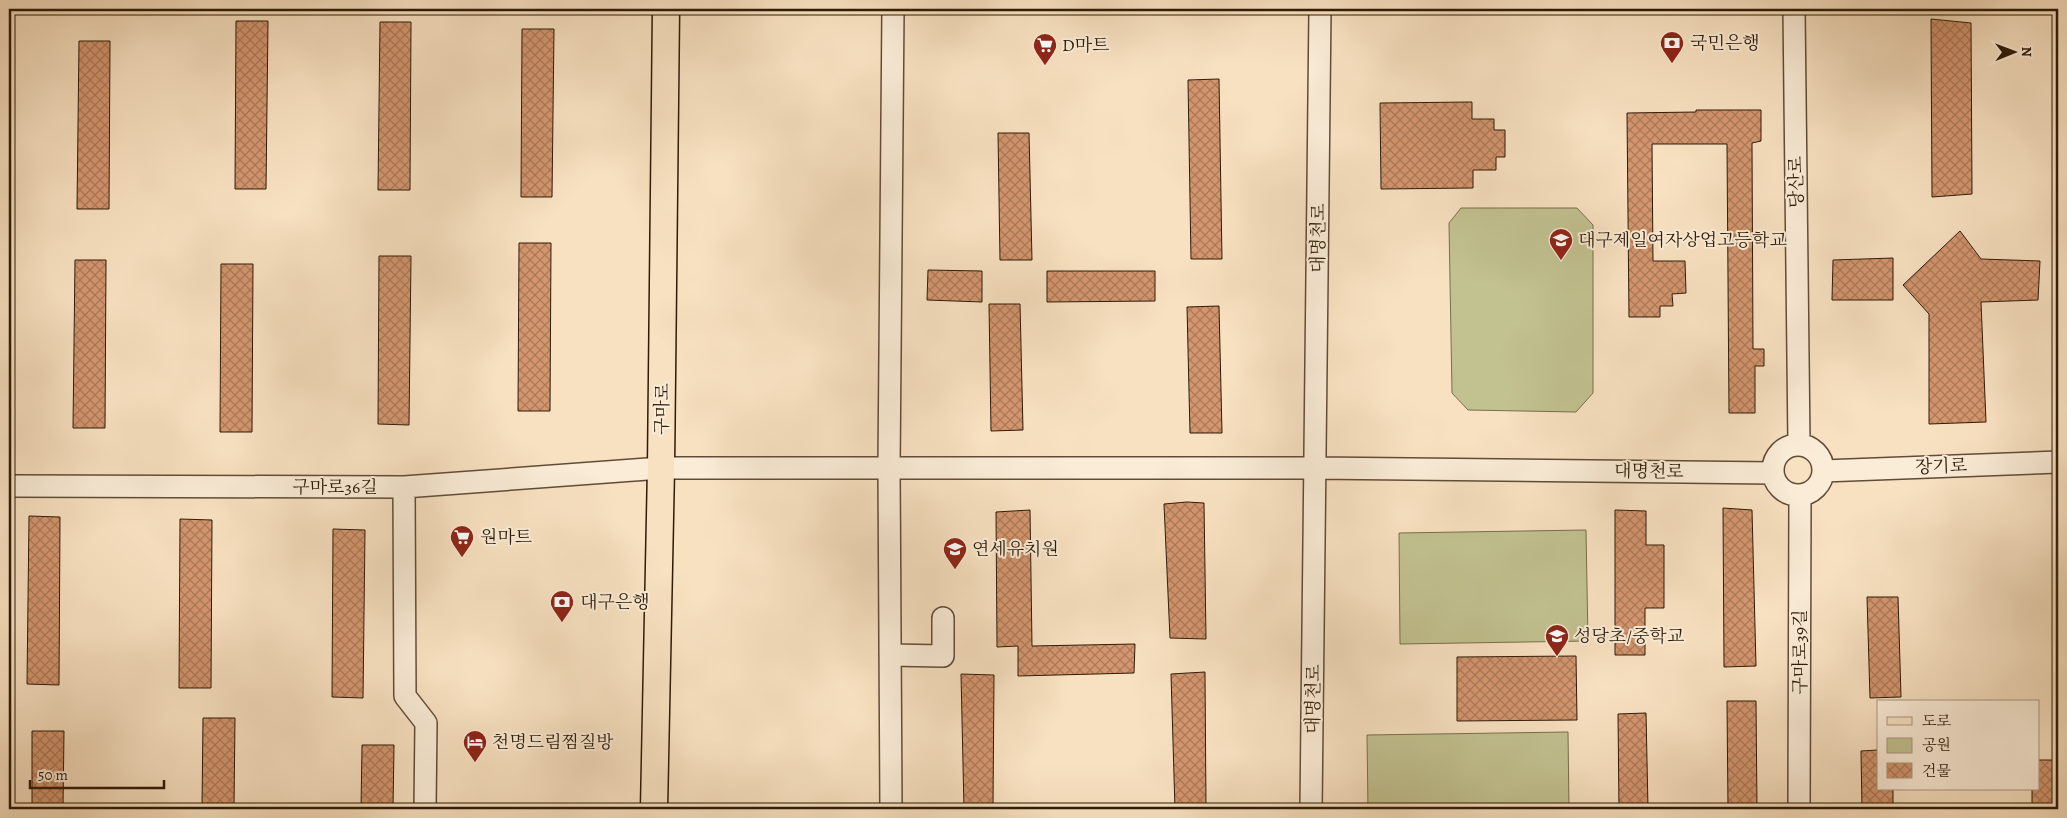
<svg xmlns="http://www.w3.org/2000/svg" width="2067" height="818" font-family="Alegreya,'Noto Serif KR',serif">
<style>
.park{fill:#c2c290;stroke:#786e4c}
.building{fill:url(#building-cross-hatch);stroke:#2e1b07}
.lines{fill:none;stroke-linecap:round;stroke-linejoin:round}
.minor-casing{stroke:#604c36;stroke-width:24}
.major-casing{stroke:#2e1b07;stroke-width:29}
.minor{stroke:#faecd7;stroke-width:21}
.major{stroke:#f8e1c1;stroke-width:26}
.labels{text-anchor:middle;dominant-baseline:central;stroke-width:4;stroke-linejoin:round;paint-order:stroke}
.poi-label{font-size:18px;fill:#2e1b07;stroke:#faecd7;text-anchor:start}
.street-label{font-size:18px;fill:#2e1b07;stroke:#faecd7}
</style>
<defs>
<pattern id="building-cross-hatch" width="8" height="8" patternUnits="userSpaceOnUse" patternTransform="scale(1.25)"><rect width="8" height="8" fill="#d4966f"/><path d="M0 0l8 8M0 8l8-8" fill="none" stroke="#ac7a59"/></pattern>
</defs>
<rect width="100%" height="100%" fill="#f8e1c1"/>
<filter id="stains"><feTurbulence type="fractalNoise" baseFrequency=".004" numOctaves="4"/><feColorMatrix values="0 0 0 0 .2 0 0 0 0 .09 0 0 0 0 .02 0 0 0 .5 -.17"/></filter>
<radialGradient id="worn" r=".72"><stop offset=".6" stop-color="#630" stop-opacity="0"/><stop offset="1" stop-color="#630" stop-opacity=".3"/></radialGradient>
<path class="park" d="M 1461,208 L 1577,208 L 1593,225 L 1593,393 L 1576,412 L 1468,410 L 1452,393 L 1449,223 Z
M 1586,530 L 1588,641 L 1400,644 L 1399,533 Z
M 1568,732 L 1569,809 L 1368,809 L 1367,735 Z"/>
<path class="building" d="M 1931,19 L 1971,23 L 1972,194 L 1932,197 Z
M 236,21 L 268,21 L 266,189 L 235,189 Z
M 380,22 L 411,22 L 410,190 L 378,190 Z
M 522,29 L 554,29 L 552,197 L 521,197 Z
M 79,41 L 110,41 L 109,209 L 77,209 Z
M 1219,79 L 1222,259 L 1191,259 L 1188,80 Z
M 1472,102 L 1472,119 L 1494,119 L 1494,130 L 1505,130 L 1505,157 L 1496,157 L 1496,170 L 1473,170 L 1473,188 L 1381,189 L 1380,103 Z
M 1696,110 L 1761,110 L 1761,141 L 1752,143 L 1753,349 L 1764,349 L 1764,366 L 1755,366 L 1755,413 L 1729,413 L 1727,144 L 1652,144 L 1653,261 L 1685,261 L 1686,293 L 1672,294 L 1673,306 L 1660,306 L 1660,317 L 1629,317 L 1627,113 L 1696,112 Z
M 998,133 L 1029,133 L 1032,260 L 1000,260 Z
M 1960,231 L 1981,259 L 2040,261 L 2038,300 L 1981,302 L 1986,422 L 1929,424 L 1929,314 L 1903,285 Z
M 519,243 L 551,243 L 550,411 L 518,411 Z
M 379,256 L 411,256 L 409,425 L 378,424 Z
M 1893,258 L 1893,300 L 1832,300 L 1833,260 Z
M 75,260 L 106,260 L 105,428 L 73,428 Z
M 221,264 L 253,264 L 252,432 L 220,432 Z
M 928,270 L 982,271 L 982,302 L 927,300 Z
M 1047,271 L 1155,271 L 1155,301 L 1047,302 Z
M 989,304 L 1020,304 L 1023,430 L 991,431 Z
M 1219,306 L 1222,433 L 1190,433 L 1187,307 Z
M 1187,502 L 1204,503 L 1206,639 L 1170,638 L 1164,504 Z
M 1723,508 L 1752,510 L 1756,666 L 1724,667 Z
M 1030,510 L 1032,646 L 1135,644 L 1134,673 L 1018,676 L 1018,646 L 997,647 L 996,512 Z
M 1615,510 L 1646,511 L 1646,545 L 1664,545 L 1664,608 L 1645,608 L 1645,655 L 1615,655 Z
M 29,516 L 60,517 L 59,685 L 27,684 Z
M 180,519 L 212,520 L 211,688 L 179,688 Z
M 333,529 L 365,530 L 363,698 L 332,697 Z
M 1867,597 L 1898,597 L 1901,697 L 1870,698 Z
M 1576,656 L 1577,720 L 1457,721 L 1457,657 Z
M 1205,672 L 1206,809 L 1175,809 L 1171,674 Z
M 961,674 L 994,675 L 993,809 L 964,809 Z
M 1727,701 L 1756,701 L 1757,809 L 1728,809 Z
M 1646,713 L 1648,809 L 1619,809 L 1618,714 Z
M 203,718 L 235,718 L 234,809 L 202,809 Z
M 32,731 L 64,731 L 63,809 L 32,809 Z
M 362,745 L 394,745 L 393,809 L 361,809 Z
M 1878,750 L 1878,789 L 1893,789 L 1893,809 L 1862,809 L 1861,751 Z
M 2038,760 L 2058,760 L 2058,809 L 2032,809 L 2032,789 L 2038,789 Z"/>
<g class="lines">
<g class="minor-casing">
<path id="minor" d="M 1794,9 L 1799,445
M1773 470a25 25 0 1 1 50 0a25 25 0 1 1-50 0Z
M 1823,471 L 2058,462
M 9,486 L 404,487 L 661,468 L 1315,468 L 1773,473
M 404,487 L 405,696 L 426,723 L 425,809
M 890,655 L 943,656 L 943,618
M 891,809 L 889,468 L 893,9
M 1311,809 L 1320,9
M 1799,809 L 1800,495"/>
</g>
<g class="major-casing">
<path id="major" d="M 654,809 L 661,468 L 666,9"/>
</g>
<use href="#minor" class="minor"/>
<use href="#major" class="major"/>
</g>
<defs>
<g id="bank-pin" transform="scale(1.25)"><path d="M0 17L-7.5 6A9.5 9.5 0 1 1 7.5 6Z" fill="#8f2418" stroke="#faecd7"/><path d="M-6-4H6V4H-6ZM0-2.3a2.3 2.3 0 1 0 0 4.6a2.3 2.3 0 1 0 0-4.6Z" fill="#fff"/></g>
<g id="supermarket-pin" transform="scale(1.25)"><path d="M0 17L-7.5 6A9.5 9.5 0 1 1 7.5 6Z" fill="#8f2418" stroke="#faecd7"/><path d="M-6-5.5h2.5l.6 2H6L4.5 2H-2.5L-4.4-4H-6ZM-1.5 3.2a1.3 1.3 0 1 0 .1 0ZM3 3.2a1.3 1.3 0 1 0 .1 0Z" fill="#fff"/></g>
<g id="school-pin" transform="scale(1.25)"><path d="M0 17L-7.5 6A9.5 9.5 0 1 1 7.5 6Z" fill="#8f2418" stroke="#faecd7"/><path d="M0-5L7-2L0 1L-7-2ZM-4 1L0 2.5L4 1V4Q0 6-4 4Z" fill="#fff"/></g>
<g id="hotel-pin" transform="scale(1.25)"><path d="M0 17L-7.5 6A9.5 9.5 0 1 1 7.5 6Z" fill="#8f2418" stroke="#faecd7"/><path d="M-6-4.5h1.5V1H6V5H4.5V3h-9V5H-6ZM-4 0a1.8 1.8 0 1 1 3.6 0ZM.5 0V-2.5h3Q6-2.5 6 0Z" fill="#fff"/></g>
</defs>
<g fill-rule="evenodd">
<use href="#bank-pin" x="1672" y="43"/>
<use href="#supermarket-pin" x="1045" y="45"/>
<use href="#school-pin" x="1561" y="240"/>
<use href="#supermarket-pin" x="462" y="537"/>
<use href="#school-pin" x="955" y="549"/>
<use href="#bank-pin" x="562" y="602"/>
<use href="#school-pin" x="1557" y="636"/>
<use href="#hotel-pin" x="475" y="742"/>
</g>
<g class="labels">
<g class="poi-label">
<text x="1690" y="43">국민은행</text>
<text x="1062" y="45">D마트</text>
<text x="1578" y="240">대구제일여자상업고등학교</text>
<text x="480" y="537">원마트</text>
<text x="972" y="549">연세유치원</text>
<text x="580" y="602">대구은행</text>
<text x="1574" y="636">성당초/중학교</text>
<text x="492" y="742">천명드림찜질방</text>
</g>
<g class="street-label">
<text transform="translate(1796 182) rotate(-91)">당산로</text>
<text transform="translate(1318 238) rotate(-89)">대명천로</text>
<text transform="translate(662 409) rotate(-89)">구마로</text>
<text transform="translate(1941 466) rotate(-2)">장기로</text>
<text transform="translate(1649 471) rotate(1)">대명천로</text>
<text x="335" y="487">구마로36길</text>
<text transform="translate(1800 652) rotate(-90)">구마로39길</text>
<text transform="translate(1313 699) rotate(-89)">대명천로</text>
</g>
</g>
<rect width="2067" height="818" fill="none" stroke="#f8e1c1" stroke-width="30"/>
<rect x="10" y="10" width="2047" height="798" fill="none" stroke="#2e1b07" stroke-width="2.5"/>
<rect x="15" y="15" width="2037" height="788" fill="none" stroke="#2e1b07"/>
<rect x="1877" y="700" width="162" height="90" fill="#faecd7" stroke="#a89884"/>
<rect x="1887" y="717" width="25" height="8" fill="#f8e1c1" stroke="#a89884"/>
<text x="1922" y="726" font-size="15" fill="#2e1b07">도로</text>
<rect x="1887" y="738" width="25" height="15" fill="#c2c290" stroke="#a89884"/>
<text x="1922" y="750" font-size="15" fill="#2e1b07">공원</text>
<rect x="1887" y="763" width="25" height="15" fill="url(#building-cross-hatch)" stroke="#a89884"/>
<text x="1922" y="776" font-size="15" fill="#2e1b07">건물</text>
<g transform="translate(2014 52) rotate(89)" stroke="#faecd7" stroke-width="4" paint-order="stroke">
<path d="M0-4L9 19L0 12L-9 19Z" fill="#2e1b07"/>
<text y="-8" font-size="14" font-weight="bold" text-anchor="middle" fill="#2e1b07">N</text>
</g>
<path d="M30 780v8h134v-8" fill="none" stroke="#2e1b07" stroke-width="2.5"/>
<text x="38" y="780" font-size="15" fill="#2e1b07" stroke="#faecd7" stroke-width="4" paint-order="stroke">50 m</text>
<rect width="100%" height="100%" filter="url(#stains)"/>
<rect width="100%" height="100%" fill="url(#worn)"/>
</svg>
